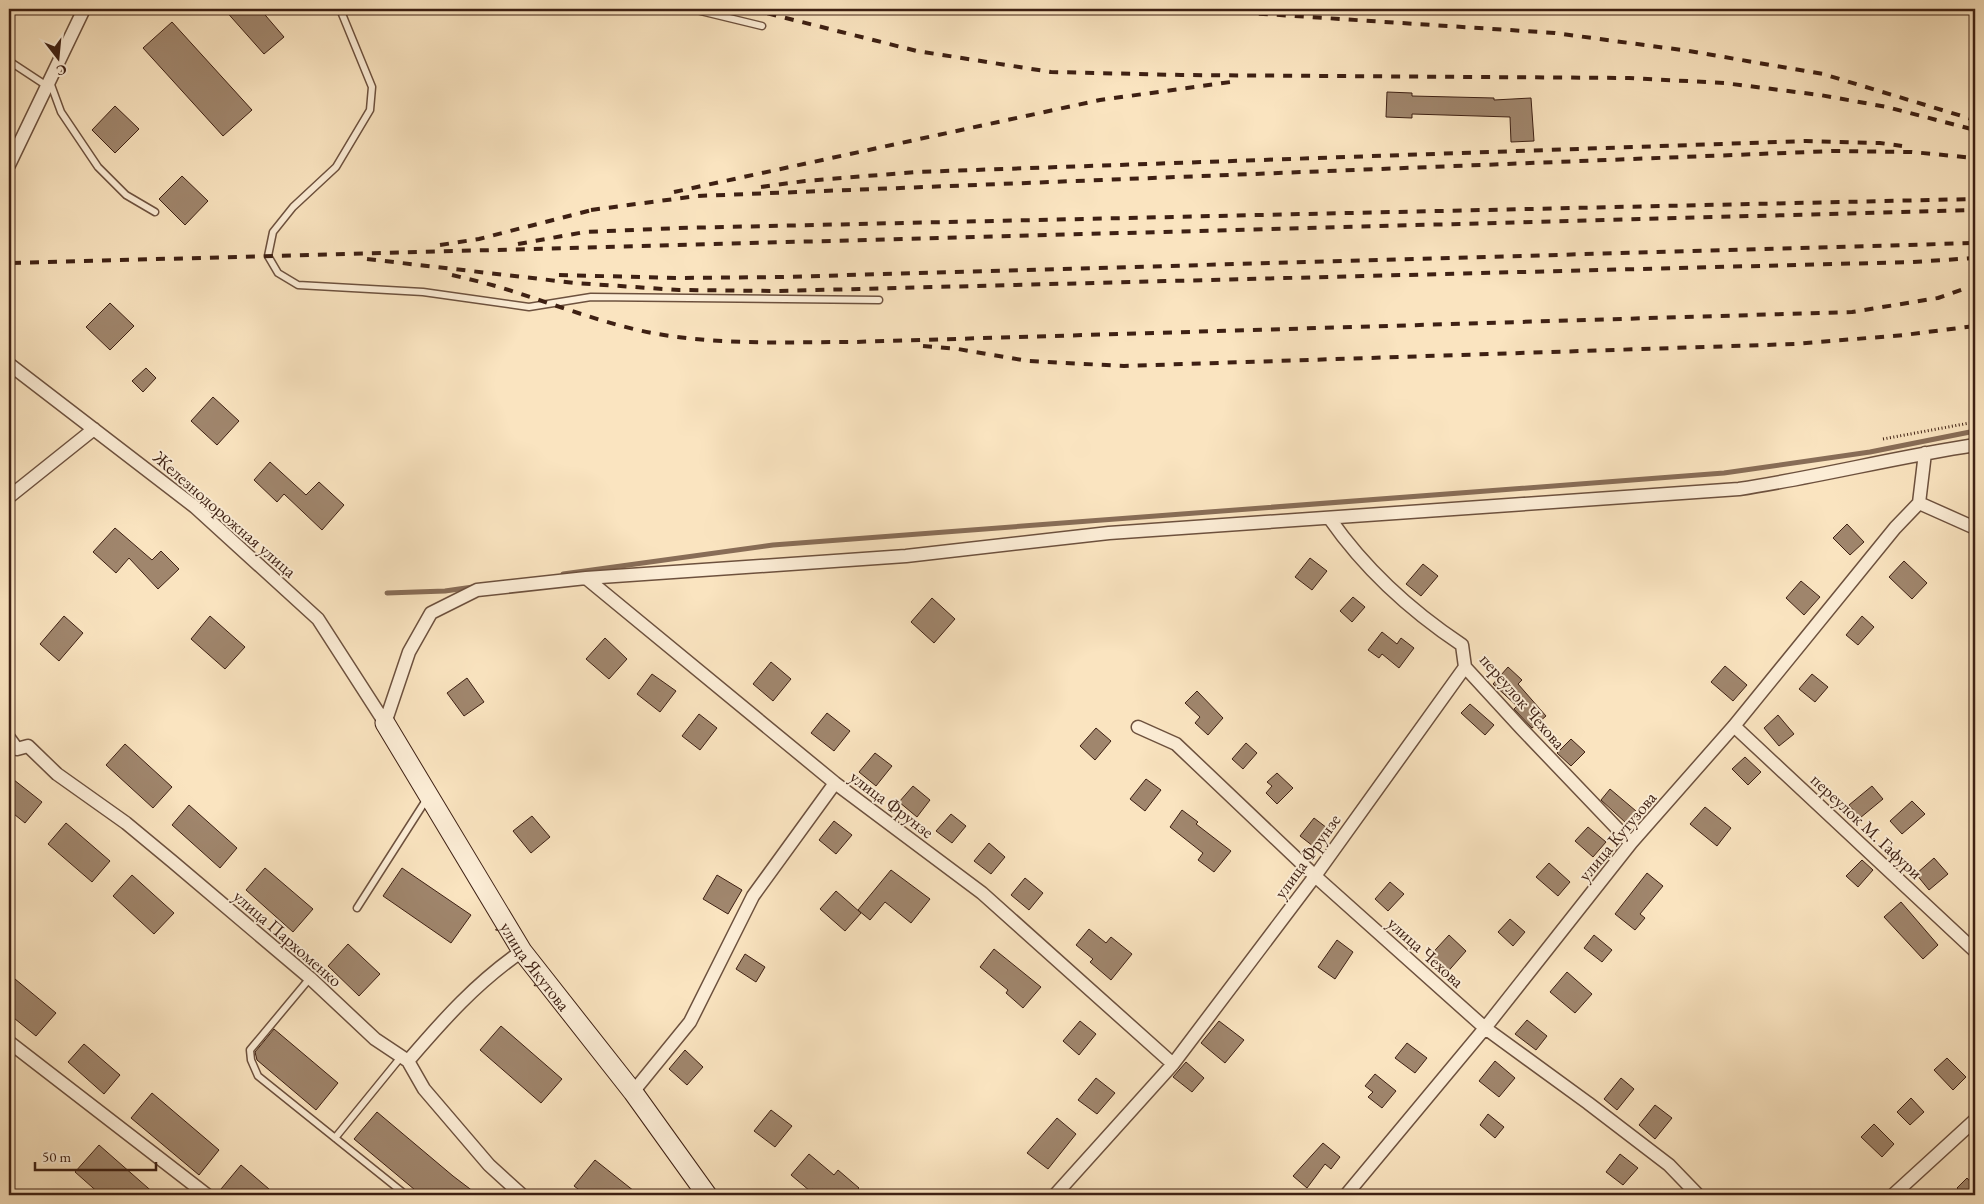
<svg xmlns="http://www.w3.org/2000/svg" width="1984" height="1204" font-family="'EB Garamond',serif">
<style>
.lines{fill:none;stroke-linecap:round;stroke-linejoin:round}
.stream{stroke:#886d57;stroke-width:5}
.building{fill:#a0866d;stroke:#3e2013}
.lane-casing{stroke:#6d513e;stroke-width:9}
.street-casing{stroke:#6d513e;stroke-width:15}
.secondary-casing{stroke:#3e2013;stroke-width:21}
.path{stroke:#3e2013;stroke-width:3;stroke-dasharray:1 2.5;stroke-linecap:butt}
.lane{stroke:#fcedd6;stroke-width:6}
.street{stroke:#fcedd6;stroke-width:12}
.secondary{stroke:#fcedd6;stroke-width:19}
.rail{stroke:#3e2013;stroke-width:4;stroke-dasharray:9 9;stroke-linecap:butt}
.labels{text-anchor:middle;dominant-baseline:central;stroke-width:4;stroke-linejoin:round;paint-order:stroke}
.street-label{font-size:18px;fill:#3e2013;stroke:#fcedd6}
</style>
<rect width="100%" height="100%" fill="#fae4c0"/>
<filter id="stains"><feTurbulence type="fractalNoise" baseFrequency=".004" numOctaves="4"/><feColorMatrix values="0 0 0 0 .2 0 0 0 0 .09 0 0 0 0 .02 0 0 0 .5 -.17"/></filter>
<radialGradient id="worn" r=".72"><stop offset=".6" stop-color="#630" stop-opacity="0"/><stop offset="1" stop-color="#630" stop-opacity=".3"/></radialGradient>
<g class="lines">
<path class="stream" d="M 563,574 L 773,545 L 1724,473 L 1870,452 L 1975,431
M 387,593 L 445,591 L 473,587"/>
</g>
<path class="building" d="M 224,9 L 260,9 L 284,37 L 264,54 Z
M 172,22 L 252,110 L 223,136 L 143,48 Z
M 1387,92 L 1412,93 L 1412,96 L 1494,98 L 1494,100 L 1531,98 L 1534,141 L 1511,142 L 1510,117 L 1412,114 L 1412,118 L 1386,117 Z
M 115,106 L 139,129 L 115,153 L 92,130 Z
M 182,176 L 208,201 L 185,225 L 159,199 Z
M 110,303 L 134,326 L 110,350 L 86,327 Z
M 146,368 L 156,378 L 143,392 L 132,381 Z
M 213,397 L 239,421 L 217,445 L 191,421 Z
M 270,462 L 306,495 L 319,482 L 344,505 L 322,530 L 284,494 L 277,502 L 254,480 Z
M 1847,524 L 1864,542 L 1850,555 L 1833,538 Z
M 115,528 L 152,560 L 161,551 L 179,569 L 158,589 L 129,558 L 116,573 L 93,552 Z
M 1310,558 L 1327,571 L 1312,590 L 1295,577 Z
M 1904,561 L 1927,583 L 1912,599 L 1889,577 Z
M 1423,564 L 1438,576 L 1421,596 L 1406,584 Z
M 1801,581 L 1820,597 L 1804,615 L 1786,598 Z
M 1353,597 L 1365,607 L 1352,622 L 1340,611 Z
M 932,598 L 955,619 L 934,643 L 911,622 Z
M 64,616 L 83,633 L 59,661 L 40,644 Z
M 210,616 L 245,647 L 225,669 L 191,639 Z
M 1862,616 L 1874,627 L 1858,645 L 1846,635 Z
M 1382,632 L 1397,644 L 1401,638 L 1414,648 L 1399,668 L 1382,654 L 1379,658 L 1368,650 Z
M 605,638 L 627,659 L 609,679 L 586,659 Z
M 771,662 L 791,679 L 773,701 L 753,684 Z
M 1725,666 L 1747,685 L 1733,701 L 1711,682 Z
M 1508,667 L 1522,680 L 1518,684 L 1546,716 L 1532,728 L 1514,709 L 1517,706 L 1493,684 Z
M 652,674 L 676,691 L 660,712 L 637,694 Z
M 1812,674 L 1828,687 L 1815,702 L 1799,689 Z
M 467,678 L 484,702 L 464,716 L 447,693 Z
M 1197,691 L 1223,718 L 1208,735 L 1195,723 L 1200,717 L 1185,703 Z
M 1470,704 L 1494,725 L 1485,735 L 1461,713 Z
M 827,713 L 850,731 L 834,751 L 811,733 Z
M 699,714 L 717,728 L 700,750 L 682,736 Z
M 1778,715 L 1794,734 L 1779,746 L 1764,728 Z
M 1096,728 L 1111,741 L 1095,760 L 1080,746 Z
M 1571,739 L 1585,752 L 1571,766 L 1557,753 Z
M 1246,743 L 1257,753 L 1243,769 L 1232,759 Z
M 125,744 L 172,787 L 153,808 L 106,765 Z
M 875,753 L 892,766 L 876,786 L 859,772 Z
M 1745,757 L 1761,772 L 1748,785 L 1732,769 Z
M 1277,773 L 1293,788 L 1277,804 L 1266,793 L 1272,786 L 1267,782 Z
M 9,776 L 42,802 L 25,823 L 9,810 Z
M 1146,779 L 1161,790 L 1145,811 L 1130,799 Z
M 913,786 L 930,800 L 917,817 L 899,802 Z
M 1872,786 L 1883,799 L 1860,818 L 1849,805 Z
M 1610,789 L 1636,811 L 1626,823 L 1601,800 Z
M 1912,801 L 1925,814 L 1902,834 L 1890,821 Z
M 189,805 L 237,848 L 220,868 L 172,825 Z
M 1705,807 L 1731,828 L 1717,846 L 1690,824 Z
M 1182,810 L 1198,822 L 1196,824 L 1231,851 L 1214,872 L 1198,860 L 1203,853 L 1170,827 Z
M 951,814 L 966,826 L 952,843 L 936,831 Z
M 532,816 L 550,837 L 531,853 L 513,831 Z
M 1314,818 L 1327,828 L 1313,846 L 1300,836 Z
M 834,821 L 852,835 L 836,854 L 819,840 Z
M 66,823 L 110,861 L 92,882 L 48,844 Z
M 1588,827 L 1606,842 L 1593,857 L 1575,841 Z
M 989,843 L 1005,857 L 991,874 L 974,861 Z
M 1934,858 L 1948,874 L 1929,890 L 1916,874 Z
M 1862,860 L 1873,870 L 1858,887 L 1846,876 Z
M 1549,863 L 1570,882 L 1558,896 L 1536,877 Z
M 265,868 L 313,909 L 293,932 L 246,890 Z
M 402,868 L 471,915 L 451,943 L 383,896 Z
M 891,870 L 930,899 L 911,923 L 885,902 L 870,920 L 858,910 Z
M 1647,873 L 1663,886 L 1640,914 L 1645,918 L 1635,930 L 1615,914 Z
M 132,875 L 174,913 L 154,934 L 113,896 Z
M 717,875 L 742,890 L 728,914 L 703,899 Z
M 1025,878 L 1043,893 L 1029,910 L 1011,895 Z
M 1390,882 L 1404,894 L 1388,911 L 1375,899 Z
M 836,891 L 861,913 L 845,931 L 820,909 Z
M 1901,902 L 1938,945 L 1923,959 L 1884,917 Z
M 1510,919 L 1525,932 L 1513,946 L 1498,932 Z
M 1089,929 L 1106,943 L 1111,937 L 1132,954 L 1111,980 L 1090,962 L 1093,959 L 1076,945 Z
M 1449,935 L 1466,951 L 1444,976 L 1426,960 Z
M 1594,935 L 1612,950 L 1602,962 L 1584,948 Z
M 1337,940 L 1353,952 L 1335,979 L 1318,967 Z
M 348,944 L 380,974 L 359,996 L 328,966 Z
M 994,949 L 1041,987 L 1023,1008 L 1006,993 L 1008,990 L 980,967 Z
M 745,954 L 765,967 L 756,982 L 736,969 Z
M 1567,972 L 1592,994 L 1575,1013 L 1550,992 Z
M 9,974 L 56,1013 L 36,1036 L 9,1014 Z
M 1527,1020 L 1547,1036 L 1536,1050 L 1515,1034 Z
M 1080,1021 L 1096,1034 L 1079,1055 L 1063,1041 Z
M 1219,1021 L 1244,1040 L 1225,1063 L 1201,1043 Z
M 501,1026 L 562,1079 L 541,1103 L 480,1050 Z
M 274,1029 L 338,1083 L 316,1110 L 257,1060 L 255,1052 Z
M 1407,1043 L 1427,1058 L 1415,1073 L 1395,1058 Z
M 84,1044 L 120,1075 L 104,1094 L 68,1062 Z
M 685,1050 L 703,1067 L 687,1085 L 669,1069 Z
M 1947,1058 L 1966,1077 L 1953,1090 L 1934,1070 Z
M 1495,1061 L 1515,1078 L 1499,1097 L 1479,1081 Z
M 1186,1062 L 1204,1078 L 1192,1092 L 1173,1077 Z
M 1375,1074 L 1396,1091 L 1382,1108 L 1368,1097 L 1373,1092 L 1365,1086 Z
M 1096,1078 L 1115,1093 L 1097,1114 L 1078,1100 Z
M 1621,1078 L 1634,1089 L 1617,1110 L 1604,1099 Z
M 152,1093 L 219,1150 L 199,1175 L 131,1118 Z
M 1911,1098 L 1924,1112 L 1910,1125 L 1897,1112 Z
M 1655,1105 L 1672,1118 L 1655,1139 L 1639,1125 Z
M 771,1110 L 792,1126 L 775,1147 L 754,1131 Z
M 377,1112 L 453,1176 L 478,1195 L 421,1195 L 354,1139 Z
M 1488,1114 L 1504,1127 L 1495,1138 L 1480,1125 Z
M 1057,1118 L 1076,1134 L 1048,1169 L 1027,1153 Z
M 1874,1124 L 1894,1144 L 1882,1157 L 1861,1137 Z
M 1323,1143 L 1340,1157 L 1331,1169 L 1325,1164 L 1307,1188 L 1293,1176 Z
M 99,1145 L 156,1195 L 101,1195 L 75,1172 Z
M 809,1154 L 834,1175 L 838,1170 L 859,1188 L 852,1195 L 819,1195 L 812,1189 L 810,1191 L 791,1175 Z
M 1620,1154 L 1638,1168 L 1623,1185 L 1606,1172 Z
M 595,1160 L 639,1195 L 586,1195 L 574,1186 Z
M 241,1165 L 276,1195 L 216,1195 Z
M 1967,1178 L 1975,1187 L 1975,1195 L 1963,1195 L 1957,1188 Z"/>
<g class="lines">
<g class="lane-casing">
<path id="lane" d="M 340,9 L 372,87 L 370,110 L 336,167 L 293,207 L 273,232 L 268,256 L 278,273 L 298,285 L 423,292 L 529,307 L 591,297 L 879,300
M 692,9 L 762,26
M 9,61 L 47,86
M 50,82 L 61,112 L 98,167 L 126,195 L 155,212
M 357,908 L 428,797
M 310,978 L 250,1050 L 251,1060 L 258,1076 L 406,1195
M 335,1138 L 401,1057"/>
</g>
<g class="street-casing">
<path id="street" d="M 9,165 L 84,9
M 9,364 L 195,507 L 318,619 L 385,723
M 9,497 L 94,429
M 1919,503 L 1975,528
M 1330,519 C 1365,569 1411,611 1462,645 L 1465,667 L 1521,728 L 1631,843
M 586,578 L 835,783 L 982,893 L 1173,1064
M 385,723 L 409,652 L 431,613 L 477,590 L 586,578 L 906,556 L 1109,533 L 1739,489 C 1818,477 1896,457 1975,445
M 1734,726 L 1975,951
M 1138,727 L 1176,744 L 1315,876 L 1485,1028 L 1588,1103 L 1669,1165 L 1698,1195
M 9,738 L 17,749 L 28,746 L 57,774 L 126,823 L 173,862 L 310,978 L 375,1039 L 408,1061 L 424,1089 L 489,1165 L 522,1195
M 9,1042 L 207,1195
M 408,1061 C 444,1019 476,983 522,951
M 633,1092 L 690,1022 L 753,896 L 835,783
M 1055,1195 L 1173,1064 L 1315,876 L 1465,667
M 1346,1195 L 1485,1028 L 1631,843 L 1734,726 L 1895,528 L 1919,503 L 1925,453
M 1893,1195 L 1975,1120"/>
</g>
<g class="secondary-casing">
<g id="secondary">
<path id="s1" d="M 385,723 L 522,951 L 633,1092 L 707,1195"/>
</g>
</g>
<path class="path" d="M 1883,439 L 1975,422"/>
<use href="#lane" class="lane"/>
<use href="#street" class="street"/>
<use href="#secondary" class="secondary"/>
<path class="rail" d="M 750,9 L 917,51 L 1051,72 L 1181,75 L 1629,78 L 1724,83 L 1820,95 L 1887,107 L 1975,130
M 1187,9 L 1555,33 L 1689,51 L 1823,74 L 1975,120
M 1968,9 L 1975,11
M 761,187 L 805,181 L 916,172 L 1806,141 L 1880,143 L 1902,146
M 674,192 L 1100,100 L 1238,81
M 591,210 L 697,196 L 1834,151 L 1912,152 L 1975,158
M 518,244 L 585,232 L 679,228 L 1975,199
M 440,245 L 479,239 L 596,209
M 367,259 L 575,283 L 679,290 L 779,291 L 1913,262 L 1975,258
M 12,263 L 1975,210
M 452,275 C 473,280 494,285 515,292 C 555,305 595,320 638,330 C 708,346 782,342 853,342 L 1852,312 L 1938,298 L 1975,285
M 559,275 L 679,278 L 781,277 L 1975,243
M 923,346 L 958,349 L 1028,361 L 1124,366 L 1795,344 L 1904,335 L 1975,326"/>
</g>
<g class="labels">
<g class="street-label">
<text transform="translate(225 514) rotate(41)">Железнодорожная улица</text>
<text transform="translate(1523 701) rotate(49)">переулок Чехова</text>
<text transform="translate(892 804) rotate(37)">улица Фрунзе</text>
<text transform="translate(1867 826) rotate(43)">переулок М. Гафури</text>
<text transform="translate(1617 836) rotate(-50)">улица Кутузова</text>
<text transform="translate(1307 856) rotate(-54)">улица Фрунзе</text>
<text transform="translate(288 938) rotate(41)">улица Пархоменко</text>
<text transform="translate(1426 952) rotate(42)">улица Чехова</text>
<text stroke="none"><textPath href="#s1" startOffset="286">улица Якутова</textPath></text>
</g>
</g>
<rect width="1984" height="1204" fill="none" stroke="#fae4c0" stroke-width="30"/>
<rect x="10" y="10" width="1964" height="1184" fill="none" stroke="#3e2013" stroke-width="2.5"/>
<rect x="15" y="15" width="1954" height="1174" fill="none" stroke="#3e2013"/>
<g transform="translate(58 58) rotate(164)" stroke="#fcedd6" stroke-width="4" paint-order="stroke">
<path d="M0-4L9 19L0 12L-9 19Z" fill="#3e2013"/>
<text y="-8" font-size="14" font-weight="bold" text-anchor="middle" fill="#3e2013">С</text>
</g>
<path d="M35 1162v8h121v-8" fill="none" stroke="#3e2013" stroke-width="2.5"/>
<text x="42" y="1162" font-size="15" fill="#3e2013" stroke="#fcedd6" stroke-width="4" paint-order="stroke">50 m</text>
<rect width="100%" height="100%" filter="url(#stains)"/>
<rect width="100%" height="100%" fill="url(#worn)"/>
</svg>
